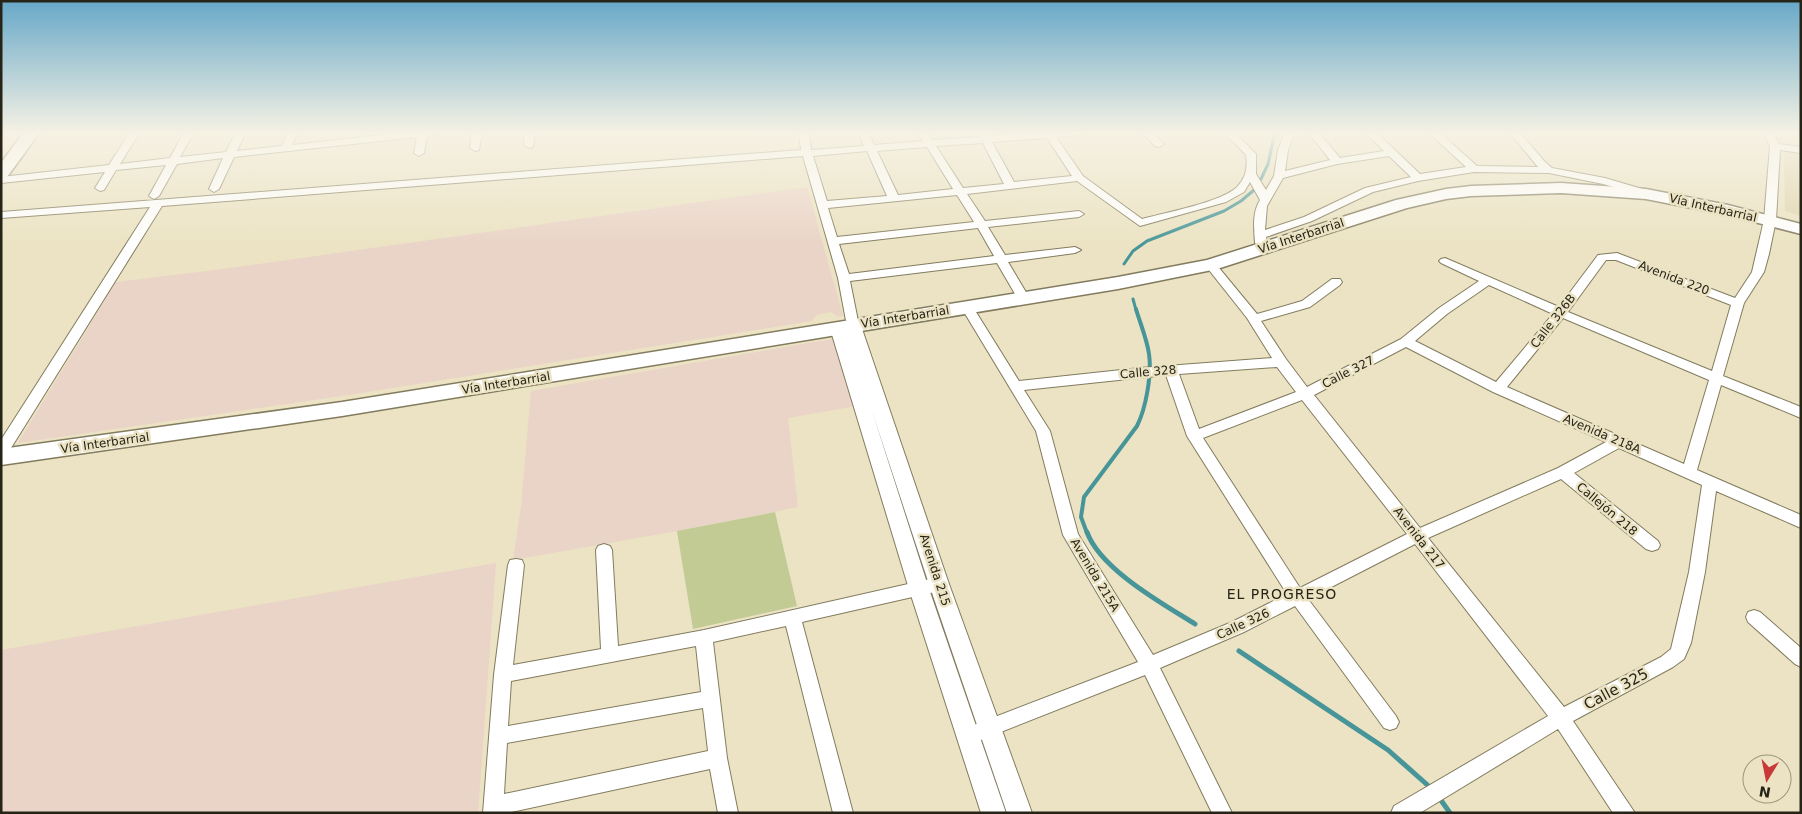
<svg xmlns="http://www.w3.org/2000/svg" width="1802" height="814" font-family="'DejaVu Sans',sans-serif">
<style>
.industrial{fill:#ead3c7}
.built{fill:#e0d6b0}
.green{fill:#c3cb95}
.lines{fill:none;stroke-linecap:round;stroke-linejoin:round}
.stream-far2{stroke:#479598;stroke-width:3}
.stream-far1{stroke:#479598;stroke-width:4}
.stream{stroke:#479598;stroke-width:5}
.minor-casing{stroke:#827b5e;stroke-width:2}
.tertiary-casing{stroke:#827b5e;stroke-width:2}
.primary-casing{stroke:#827b5e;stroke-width:3}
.minor{fill:#fff;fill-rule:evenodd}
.tertiary{fill:#fff;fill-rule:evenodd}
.primary{fill:#fff;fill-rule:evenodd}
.labels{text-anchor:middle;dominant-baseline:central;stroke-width:5;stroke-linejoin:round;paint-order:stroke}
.street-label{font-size:12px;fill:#262317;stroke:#ebe3c3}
.neighbourhood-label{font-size:14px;letter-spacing:1px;fill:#262317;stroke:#ebe3c3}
.near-street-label{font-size:15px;fill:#262317;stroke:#ebe3c3}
</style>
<rect width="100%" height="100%" fill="#ebe3c3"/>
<path class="industrial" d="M 807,187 L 843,316 L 838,317 L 831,312 L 816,315 L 812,321 L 355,394 L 18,443 L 116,282 L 223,269 Z
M 832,339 L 836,340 L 856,406 L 788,418 L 798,507 L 677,531 L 513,560 L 521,506 L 531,391 Z
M 496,563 L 478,813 L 1,813 L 1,650 Z"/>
<path class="built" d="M 1784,151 L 1801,155 L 1801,216 L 1785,211 Z"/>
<path class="green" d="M 775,512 L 797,606 L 693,629 L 677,531 Z"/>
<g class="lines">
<path class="stream-far2" d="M 1261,179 L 1268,164 L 1275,132
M 1124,264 L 1133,251 L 1147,241 L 1224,211 L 1241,201 L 1254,190
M 1133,299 L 1136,310"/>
<path class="stream-far1" d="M 1087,533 L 1081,517 L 1084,497 L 1137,426 C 1146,408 1152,374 1149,354 C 1147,339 1140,323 1136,309"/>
<path class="stream" d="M 1087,532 C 1100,569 1163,604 1195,624
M 1239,651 L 1388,750 L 1432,789
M 1438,796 L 1450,813"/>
<g class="minor-casing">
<path id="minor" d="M 130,132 L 140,132 L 120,164 L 170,158 L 184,132 L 194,132 L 180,157 L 226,152 L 236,132 L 246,132 L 237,151 L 282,146 L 288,132 L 298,132 L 292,145 L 409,132 L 439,132 L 437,134 L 427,136 L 424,153 L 419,156 L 414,153 L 417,137 L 234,157 L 219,189 L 214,192 L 209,189 L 223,158 L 177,164 L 159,196 L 154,199 L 149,196 L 166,165 L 116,170 L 104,190 L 100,191 L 95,188 L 105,172 L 1,183 L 1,177 L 109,165 Z
M 472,132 L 482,132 L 479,150 L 475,151 L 470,148 Z
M 525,132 L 535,132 L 533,147 L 529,148 L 524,145 Z
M 799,132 L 809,132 L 811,150 L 864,146 L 858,132 L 868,132 L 874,145 L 923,141 L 917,132 L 927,132 L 932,140 L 980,137 L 977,132 L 987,132 L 989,136 L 1043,132 L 1086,132 L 1081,135 L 1056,137 L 1083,176 L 1142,219 C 1164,213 1222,202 1237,187 C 1246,178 1248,167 1246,155 L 1224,132 L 1234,132 L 1256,154 L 1256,174 L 1266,190 L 1274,176 L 1278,150 L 1285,132 L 1295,132 L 1288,150 L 1285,171 L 1330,160 L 1308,132 L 1318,132 L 1340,158 L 1384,151 L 1365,132 L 1376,132 L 1420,174 L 1466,167 L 1428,132 L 1439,132 L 1477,166 L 1538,167 L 1509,132 L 1519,132 L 1545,162 L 1552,168 L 1605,178 L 1649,191 L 1650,193 L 1645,196 L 1603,184 L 1549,173 L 1474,172 L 1418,181 L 1373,192 L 1312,221 L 1266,237 L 1267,243 L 1261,246 L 1255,243 C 1254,228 1252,213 1260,200 L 1250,182 L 1244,192 L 1226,202 L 1140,226 L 1077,181 L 967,194 L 985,221 L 1079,211 L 1084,214 L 1079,217 L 988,227 L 1005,255 L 1075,247 L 1081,250 L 1075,253 L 1008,262 L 1030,299 L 1024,303 L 1018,299 L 997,263 L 850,281 L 859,326 L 853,330 L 847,326 L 838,278 L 803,156 L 162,206 L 6,456 L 1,457 L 1,440 L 150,207 L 1,218 L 1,212 L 801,150 ZM 1047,138 L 1072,176 L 1014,182 L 992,142 ZM 983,143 L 1004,184 L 963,188 L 936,146 ZM 927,147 L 953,189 L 898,195 L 877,151 ZM 867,151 L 887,196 L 827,201 L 813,156 ZM 1389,156 L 1411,177 L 1365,188 L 1304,217 L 1265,230 L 1267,206 L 1283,178 L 1337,164 ZM 957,195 L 974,222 L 837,237 L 828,208 ZM 978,228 L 994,256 L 849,274 L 839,244 Z
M 1142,132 L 1152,132 L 1164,144 L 1159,147 L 1155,146 Z
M 1763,132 L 1773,132 L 1779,144 L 1801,147 L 1801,153 L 1780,150 L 1776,220 L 1769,254 L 1764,272 L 1744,303 L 1723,376 L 1801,407 L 1801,418 L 1721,385 L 1697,470 L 1801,515 L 1801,528 L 1716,491 L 1705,572 L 1691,643 L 1684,659 L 1673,667 L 1573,721 L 1635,813 L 1613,813 L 1558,729 L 1420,813 L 1391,813 L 1394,806 L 1548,716 L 1415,544 L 1308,599 L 1396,716 L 1399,722 L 1396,728 L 1390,730 L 1384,728 L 1295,606 L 1244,632 L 1160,668 L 1232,813 L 1212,813 L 1145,675 L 968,745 L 961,742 L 959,736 L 961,730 L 1138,662 L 1063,535 L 1036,431 L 961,307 L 963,304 L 971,304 L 1019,381 L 1140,368 L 1272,358 L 1247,318 L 1205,265 L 1207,263 L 1215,263 L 1257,314 L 1302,301 L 1332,279 L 1340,279 L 1342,282 L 1340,285 L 1310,307 L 1261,321 L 1286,359 L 1307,387 L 1401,339 L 1439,308 L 1479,281 L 1441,263 L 1439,261 L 1441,259 L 1445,258 L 1559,307 L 1598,255 L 1617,253 L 1735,298 L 1752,272 L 1764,220 L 1770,146 ZM 1606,260 L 1616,260 L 1731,305 L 1712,371 L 1568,312 ZM 1489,285 L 1553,314 L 1496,382 L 1415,341 L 1447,314 ZM 1563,318 L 1709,380 L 1684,464 L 1507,387 ZM 1406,347 L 1493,392 L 1606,442 L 1558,468 L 1420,528 L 1314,395 ZM 1277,367 L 1296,392 L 1199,429 L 1179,374 ZM 1166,375 L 1187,436 L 1287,594 L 1232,622 L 1153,655 L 1078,534 L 1050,431 L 1024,390 ZM 1302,400 L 1407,534 L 1300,588 L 1203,438 ZM 1619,448 L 1702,485 L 1689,572 L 1671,649 L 1661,657 L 1564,707 L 1428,538 L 1561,479 L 1646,549 L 1652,551 L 1658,549 L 1660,545 L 1658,541 L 1574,473 Z
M 604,544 L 610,546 L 612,550 L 618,646 L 704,630 L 939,577 L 945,579 L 947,584 L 945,589 L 939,591 L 802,622 L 853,813 L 833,813 L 786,626 L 713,642 L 727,758 L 738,813 L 718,813 L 710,769 L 507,813 L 483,813 L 494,675 L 508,565 L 510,560 L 516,559 L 522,560 L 524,565 L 513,665 L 601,649 L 596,550 L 598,546 ZM 696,646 L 701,692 L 508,726 L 511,681 ZM 703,708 L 708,751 L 504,794 L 507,743 Z
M 1754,610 L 1760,612 L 1801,648 L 1801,667 L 1795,664 L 1748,622 L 1746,617 L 1748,612 Z"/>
</g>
<g class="tertiary-casing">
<path id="tertiary" d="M 853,321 L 859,322 L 861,326 L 949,584 L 1032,813 L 1007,813 L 929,584 L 872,411 L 929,589 L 1006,813 L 981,813 L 909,589 L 830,328 L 832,324 L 838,323 L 845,327 L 847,322 Z"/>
</g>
<g class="primary-casing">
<path id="primary" d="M 24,132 L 40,132 L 7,177 L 1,179 L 1,163 Z
M 1561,183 L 1646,189 L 1728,205 L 1801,224 L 1801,234 L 1727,215 L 1646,199 L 1561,193 L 1471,196 L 1446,199 L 1407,208 L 1217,269 L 1118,289 L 342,416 L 1,465 L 1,449 L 342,402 L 1118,277 L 1207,260 L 1396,200 L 1446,189 L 1471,186 Z"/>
</g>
<use href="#minor" class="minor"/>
<use href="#tertiary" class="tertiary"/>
<use href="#primary" class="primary"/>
</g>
<linearGradient id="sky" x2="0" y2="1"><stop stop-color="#67a8c8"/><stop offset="0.54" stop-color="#f6f2e4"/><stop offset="1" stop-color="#f6f2e4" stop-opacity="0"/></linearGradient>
<rect width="1802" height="246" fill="url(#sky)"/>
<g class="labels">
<g class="street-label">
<text transform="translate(1713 208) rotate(13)">Vía Interbarrial</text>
<text transform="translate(1301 236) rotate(-18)">Vía Interbarrial</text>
<text transform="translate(1674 278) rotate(21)">Avenida 220</text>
<text transform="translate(905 317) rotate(-9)">Vía Interbarrial</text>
<text transform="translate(1553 321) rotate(-52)">Calle 326B</text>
<text transform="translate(1148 372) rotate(-5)">Calle 328</text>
<text transform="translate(1348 372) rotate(-27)">Calle 327</text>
<text transform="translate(506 383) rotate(-9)">Vía Interbarrial</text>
<text transform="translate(1602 434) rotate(23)">Avenida 218A</text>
<text transform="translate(105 443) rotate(-8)">Vía Interbarrial</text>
<text transform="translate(1607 509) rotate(40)">Callejón 218</text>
<text transform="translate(1419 538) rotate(52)">Avenida 217</text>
<text transform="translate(935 570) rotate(72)">Avenida 215</text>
<text transform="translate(1095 575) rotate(59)">Avenida 215A</text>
<text transform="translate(1243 624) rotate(-25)">Calle 326</text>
</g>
<g class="neighbourhood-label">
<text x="1282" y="594">EL PROGRESO</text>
</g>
<g class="near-street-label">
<text transform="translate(1616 689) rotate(-28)">Calle 325</text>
</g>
</g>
<rect width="1802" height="814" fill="none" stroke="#262317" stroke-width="5"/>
<g transform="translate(1767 779) rotate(190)"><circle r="24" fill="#ebe3c3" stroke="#9c967e"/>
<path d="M0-4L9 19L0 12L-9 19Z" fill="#c83939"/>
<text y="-8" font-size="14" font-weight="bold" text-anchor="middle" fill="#262317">N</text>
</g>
</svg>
